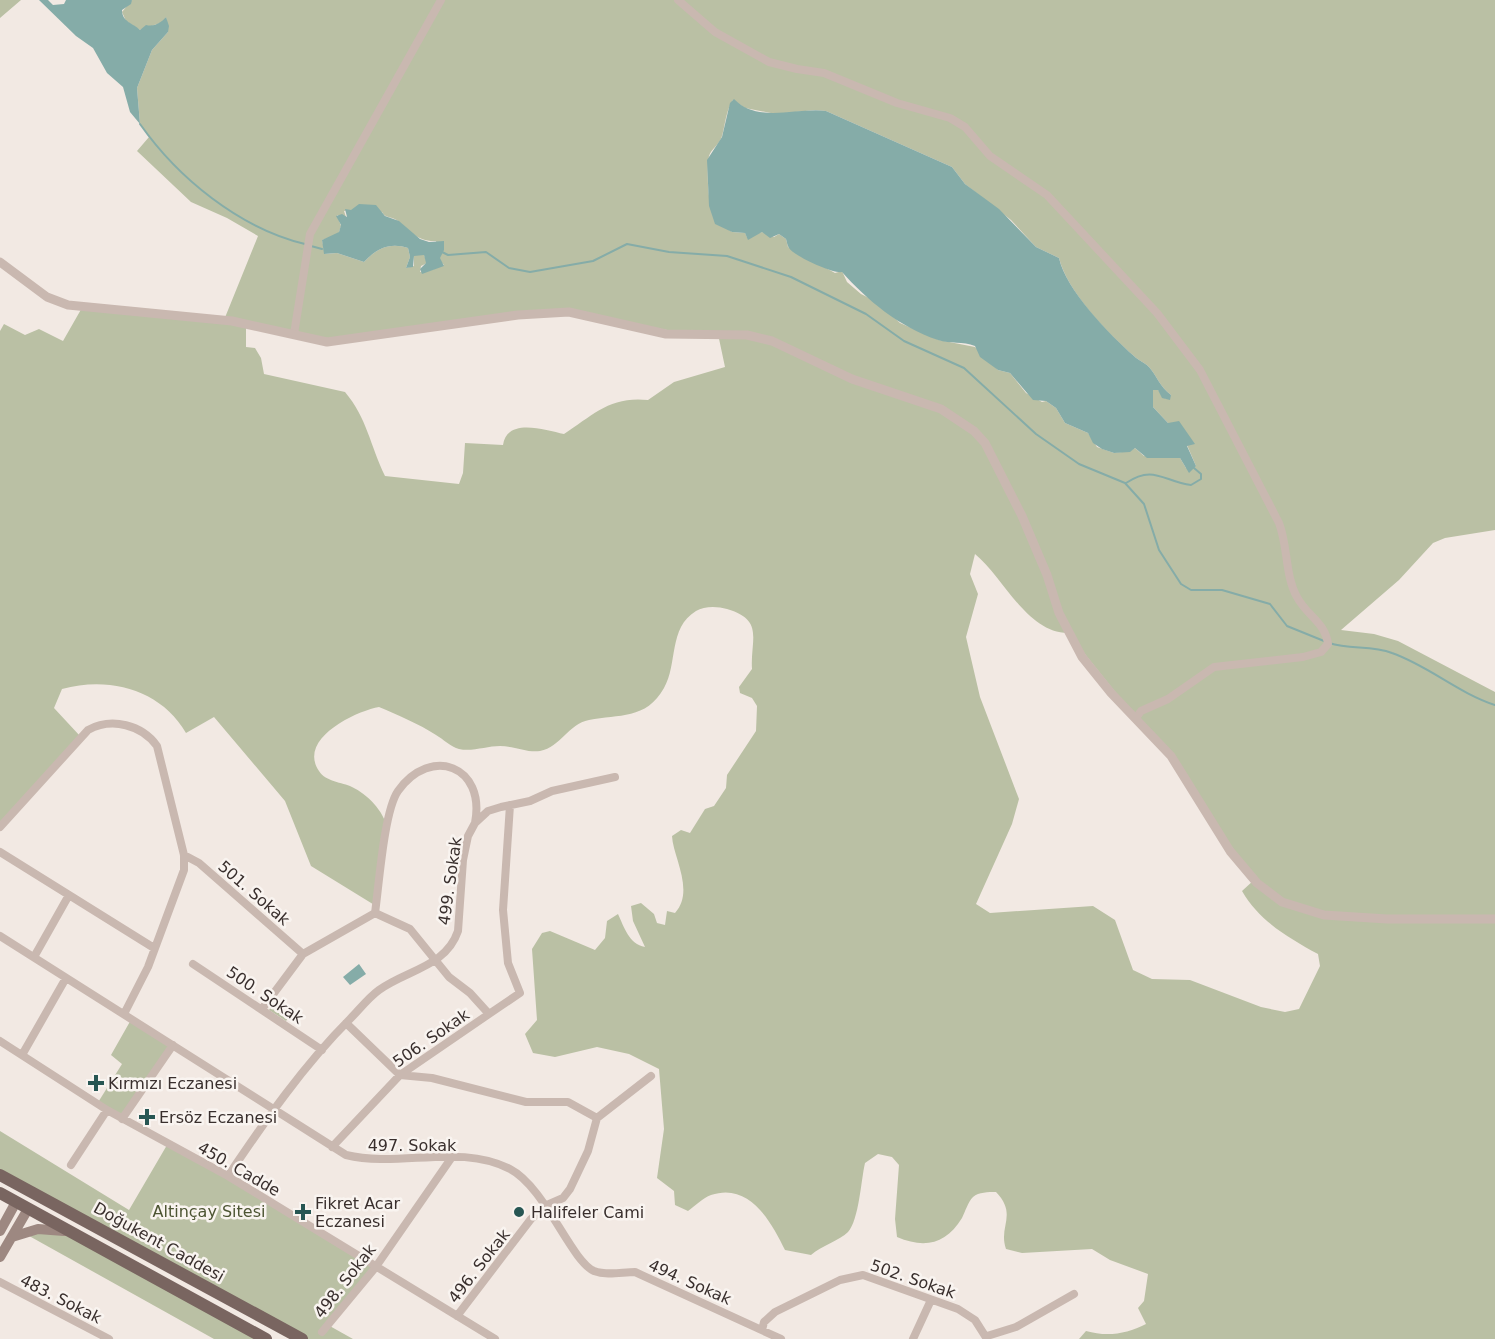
<svg xmlns="http://www.w3.org/2000/svg" width="1495" height="1339" font-family="'DejaVu Sans',sans-serif">
<style>
.green{fill:#bac0a4;fill-rule:evenodd}
.water{fill:#85aca8}
.lines{fill:none;stroke-linecap:round;stroke-linejoin:round}
.stream{stroke:#85aca8;stroke-width:2}
.minor{stroke:#c9b8b0;stroke-width:8}
.tertiary{stroke:#c9b8b0;stroke-width:9}
.secondary{stroke:#9d8881;stroke-width:10}
.primary{stroke:#796560;stroke-width:12}
.poi-dot{fill:#275653;stroke:#f9f4f0;stroke-width:2}
.labels{text-anchor:middle;dominant-baseline:central;stroke-width:5;stroke-linejoin:round;paint-order:stroke}
.street-label{font-size:16px;fill:#392f2d;stroke:#f9f4f0}
.poi-label{font-size:16px;fill:#392f2d;stroke:#f9f4f0;text-anchor:start}
.park-label{font-size:16px;fill:#4d5533;stroke:#f9f4f0}
</style>
<rect width="100%" height="100%" fill="#f2e9e3"/>
<path class="green" d="M 0,0 L 21,0 L 0,18 Z
M 132,0 L 1495,0 L 1495,530 L 1445,538 L 1433,543 L 1399,580 L 1341,630 L 1374,634 L 1398,641 L 1495,692 L 1495,1339 L 1079,1339 L 1086,1331 C 1107,1337 1127,1334 1146,1324 L 1138,1308 L 1144,1301 L 1148,1274 L 1110,1260 L 1092,1249 L 1022,1253 L 1006,1249 C 998,1226 1018,1215 996,1192 C 988,1192 979,1192 973,1197 C 968,1202 965,1212 962,1218 C 946,1244 925,1249 897,1237 L 895,1219 L 899,1165 L 892,1157 L 878,1154 L 865,1163 C 861,1180 859,1220 848,1232 C 840,1240 821,1246 811,1255 L 785,1250 C 771,1221 749,1182 711,1195 C 703,1198 695,1206 688,1211 L 675,1205 L 674,1191 L 657,1178 L 664,1129 L 659,1069 L 629,1054 L 597,1047 L 555,1057 L 533,1053 L 525,1034 L 537,1020 L 532,949 L 542,933 L 550,931 L 595,950 L 605,938 L 607,921 L 618,914 C 624,927 629,944 645,947 L 633,921 L 631,906 L 641,903 L 654,914 L 657,923 L 665,925 L 667,911 L 675,913 C 695,891 673,857 672,836 L 681,830 L 690,833 L 705,809 L 714,806 L 726,788 L 727,775 L 756,731 L 757,706 L 752,698 L 740,693 L 739,687 L 752,669 C 750,640 765,620 727,609 C 717,606 704,606 696,611 C 668,628 678,664 664,688 C 646,720 619,714 589,720 C 568,724 561,747 540,751 C 528,753 513,746 500,746 C 487,746 472,752 459,749 C 451,747 443,739 436,735 C 419,724 398,715 379,707 C 356,711 297,739 319,771 C 326,782 342,782 352,787 C 367,794 384,811 387,828 C 389,841 378,891 376,906 L 311,866 L 285,801 L 214,717 L 186,733 C 161,690 110,676 62,689 L 54,708 L 80,736 L 0,827 L 0,331 L 4,324 L 25,335 L 39,329 L 63,341 L 83,306 L 224,320 L 258,236 L 227,218 L 191,202 L 137,151 L 149,137 L 140,124 L 137,88 L 152,50 L 168,32 L 166,17 L 163,22 L 140,30 L 126,21 L 122,12 ZM 733,100 L 745,108 L 776,114 L 815,110 L 826,111 L 952,167 L 965,184 L 1011,220 L 1036,247 L 1059,258 C 1067,291 1108,334 1134,356 C 1138,360 1144,362 1149,367 C 1157,376 1160,387 1171,395 L 1166,399 L 1158,390 L 1153,390 L 1153,407 L 1168,423 C 1181,423 1186,433 1191,444 L 1187,445 L 1196,466 L 1186,468 L 1180,458 L 1144,456 L 1135,448 L 1130,451 L 1114,453 L 1097,447 L 1088,433 L 1065,423 L 1056,408 L 1046,401 L 1042,402 L 1026,393 L 1010,373 L 998,370 L 975,347 L 939,340 L 900,323 L 877,302 L 861,294 L 847,282 L 842,271 L 835,273 L 788,247 L 786,239 L 779,234 L 774,237 L 762,232 L 747,237 L 745,233 L 732,232 L 722,225 L 718,225 C 708,216 706,169 709,156 C 711,149 720,144 722,136 C 725,125 726,110 733,100 ZM 350,210 L 382,212 C 386,219 392,216 398,221 C 410,231 418,242 436,241 L 440,261 L 444,265 L 429,271 L 420,272 L 421,266 L 427,263 L 424,255 L 414,255 L 414,266 L 406,268 L 410,257 L 408,248 C 389,242 376,249 364,262 L 337,253 L 325,254 L 322,240 L 338,235 L 341,226 L 337,215 L 346,217 L 344,211 ZM 569,312 L 694,335 L 718,334 L 725,367 L 674,382 L 648,400 C 610,396 593,415 564,434 C 545,430 507,417 503,445 L 465,443 L 463,473 L 459,484 L 385,476 C 370,445 367,418 345,392 L 264,374 L 261,358 L 255,348 L 246,347 L 246,324 L 327,342 ZM 975,554 C 1004,578 1027,633 1068,633 L 1136,718 L 1171,756 L 1254,880 L 1242,891 C 1259,921 1289,938 1318,954 L 1320,966 L 1299,1009 L 1285,1012 L 1261,1007 L 1190,980 L 1152,979 L 1133,970 L 1115,920 L 1093,906 L 990,913 L 976,904 L 1012,824 L 1019,799 L 980,697 L 966,637 L 978,594 L 970,574 Z
M 276,1000 L 293,1012 L 286,1021 L 269,1010 Z
M 132,1018 L 173,1045 L 122,1119 L 97,1104 L 122,1064 L 111,1055 Z
M 0,1131 L 129,1210 L 167,1145 L 228,1176 L 375,1268 L 328,1325 L 353,1339 L 302,1339 L 0,1174 Z
M 53,1228 L 266,1339 L 214,1339 L 22,1232 Z"/>
<path class="water" d="M 39,0 L 48,0 L 53,5 L 64,4 L 66,0 L 132,0 L 131,4 L 122,10 C 122,22 133,23 140,30 L 146,25 C 154,27 161,23 166,17 L 169,26 L 168,32 L 152,50 L 137,88 L 140,124 L 130,112 L 123,87 L 107,73 L 93,48 L 76,36 Z
M 734,99 C 758,124 797,107 826,111 L 952,167 L 965,184 L 999,209 L 1036,247 L 1059,258 C 1066,290 1109,334 1134,356 C 1138,360 1144,362 1149,367 C 1157,376 1160,387 1171,395 L 1170,400 L 1162,398 L 1158,390 L 1153,390 L 1153,407 L 1168,423 L 1179,421 L 1195,444 L 1187,446 L 1196,466 L 1189,473 L 1180,458 L 1147,458 L 1135,448 L 1130,452 L 1114,453 L 1102,449 L 1093,443 L 1088,433 L 1065,423 L 1056,408 L 1046,401 L 1033,400 L 1010,373 L 998,370 L 980,357 L 975,346 C 963,341 950,344 938,340 C 899,327 867,300 842,272 C 833,274 794,256 789,248 C 787,245 787,242 786,239 L 779,234 L 770,238 L 762,232 L 748,240 L 745,233 L 732,232 L 715,224 L 709,206 L 707,160 L 722,137 L 730,103 Z
M 359,204 L 376,205 L 385,216 L 399,221 L 420,239 L 429,242 L 444,241 L 444,250 L 440,258 L 444,266 L 422,274 L 420,269 L 426,263 L 424,255 L 414,256 L 413,267 L 406,268 L 410,257 L 408,248 C 389,242 376,249 364,262 L 337,253 L 324,254 L 322,240 L 339,232 L 341,225 L 336,216 L 342,214 L 347,217 L 345,209 L 351,210 Z
M 359,964 L 366,974 L 350,985 L 343,977 Z"/>
<g class="lines">
<path class="stream" d="M 140,124 C 178,178 239,228 305,244
M 311,246 L 322,249
M 442,252 L 448,255 L 486,252 L 509,268 L 530,272 L 593,261 L 627,244 L 669,252 L 727,256 L 791,277 L 866,314 L 904,341 L 964,368 L 1036,434 L 1079,464 L 1125,483 L 1144,504 L 1159,550 L 1181,584 L 1191,590 L 1222,590 L 1270,604 L 1287,626 L 1324,641
M 1126,483 C 1154,464 1164,482 1191,485 L 1201,479 L 1201,474 L 1194,468
M 1329,643 C 1350,650 1371,645 1392,653 C 1429,666 1458,693 1495,705"/>
<path class="minor" d="M 678,0 L 715,32 L 769,62 L 797,69 L 824,73 L 897,103 L 950,118 L 965,127 L 990,156 L 1047,195 L 1157,313 L 1200,370 L 1279,523 C 1288,546 1285,576 1297,597 C 1307,616 1325,622 1328,644 L 1321,652 L 1303,657 L 1214,667 L 1168,699 L 1141,711 L 1136,718
M 294,334 L 310,234 L 441,0
M 0,827 L 88,730 C 112,717 142,725 157,746 L 184,855 L 184,870 L 148,967 L 124,1014
M 0,852 L 154,948
M 184,855 L 199,863 L 303,954
M 375,913 C 379,885 384,811 398,791 C 431,745 486,766 475,823
M 0,936 L 346,1155 C 399,1168 460,1143 510,1169 C 545,1187 571,1261 594,1271 C 607,1276 622,1272 635,1272 L 781,1339
M 34,957 L 69,895
M 193,964 L 322,1050
M 262,1009 L 303,954 L 375,913
M 489,1014 L 520,993 L 508,963 L 503,910 L 510,805
M 346,1023 L 400,1075 L 432,1078 L 526,1102 L 568,1102 L 597,1118
M 0,1041 L 107,1110 L 228,1176 L 495,1339
M 22,1055 L 66,978
M 122,1119 L 173,1045
M 332,1147 L 400,1075 L 489,1014 L 470,993 L 449,977 L 410,929 L 375,913
M 71,1165 L 107,1110
M 228,1176 C 265,1121 303,1066 350,1019 C 359,1010 368,998 379,990 C 406,970 446,967 458,931 L 463,860 L 468,836 L 475,823 L 488,811 L 501,807 L 530,801 L 552,791 L 615,777
M 0,1282 L 109,1339
M 457,1316 L 531,1219 L 547,1205 L 563,1198 L 570,1189 L 588,1151 L 597,1118 L 651,1076
M 762,1330 L 764,1322 L 775,1312 L 840,1280 L 863,1275 L 958,1309 L 975,1320 L 987,1339
M 322,1332 L 375,1268 L 452,1157
M 987,1336 L 1016,1327 L 1074,1294
M 913,1339 L 931,1300"/>
<path class="tertiary" d="M 0,262 L 47,297 L 68,305 L 232,321 L 327,342 L 518,315 L 569,312 L 666,334 L 747,335 L 772,341 L 852,379 L 941,409 L 974,431 L 985,443 L 1022,516 L 1047,575 L 1059,613 L 1082,657 L 1111,693 L 1171,756 L 1230,851 L 1257,883 L 1282,902 L 1324,915 L 1387,919 L 1495,919"/>
<path class="secondary" d="M 0,1231 L 16,1202
M 12,1237 L 38,1229 L 64,1231
M 0,1257 L 28,1209"/>
<path class="primary" d="M 0,1175 L 302,1339
M 0,1193 L 266,1339"/>
</g>
<g class="poi-dot">
<path d="M93 1074h6v6h6v6h-6v6h-6v-6h-6v-6h6z"/>
<path d="M144 1108h6v6h6v6h-6v6h-6v-6h-6v-6h6z"/>
<path d="M300 1203h6v6h6v6h-6v6h-6v-6h-6v-6h6z"/>
<circle cx="519" cy="1212" r="6"/>
</g>
<g class="labels">
<g class="street-label">
<text transform="translate(450 881) rotate(-82)">499. Sokak</text>
<text transform="translate(254 893) rotate(41)">501. Sokak</text>
<text transform="translate(265 995) rotate(34)">500. Sokak</text>
<text transform="translate(431 1038) rotate(-35)">506. Sokak</text>
<text x="412" y="1145">497. Sokak</text>
<text transform="translate(239 1169) rotate(30)">450. Cadde</text>
<text transform="translate(159 1242) rotate(29)">Doğukent Caddesi</text>
<text transform="translate(479 1266) rotate(-52)">496. Sokak</text>
<text transform="translate(913 1279) rotate(19)">502. Sokak</text>
<text transform="translate(345 1281) rotate(-52)">498. Sokak</text>
<text transform="translate(690 1282) rotate(24)">494. Sokak</text>
<text transform="translate(61 1299) rotate(27)">483. Sokak</text>
</g>
<g class="poi-label">
<text x="108" y="1083">Kırmızı Eczanesi</text>
<text x="159" y="1117">Ersöz Eczanesi</text>
<text x="315" y="1203">Fikret Acar<tspan x="315" dy="18">Eczanesi</tspan></text>
<text x="531" y="1212">Halifeler Cami</text>
</g>
<g class="park-label">
<text x="209" y="1211">Altinçay Sitesi</text>
</g>
</g>
</svg>
